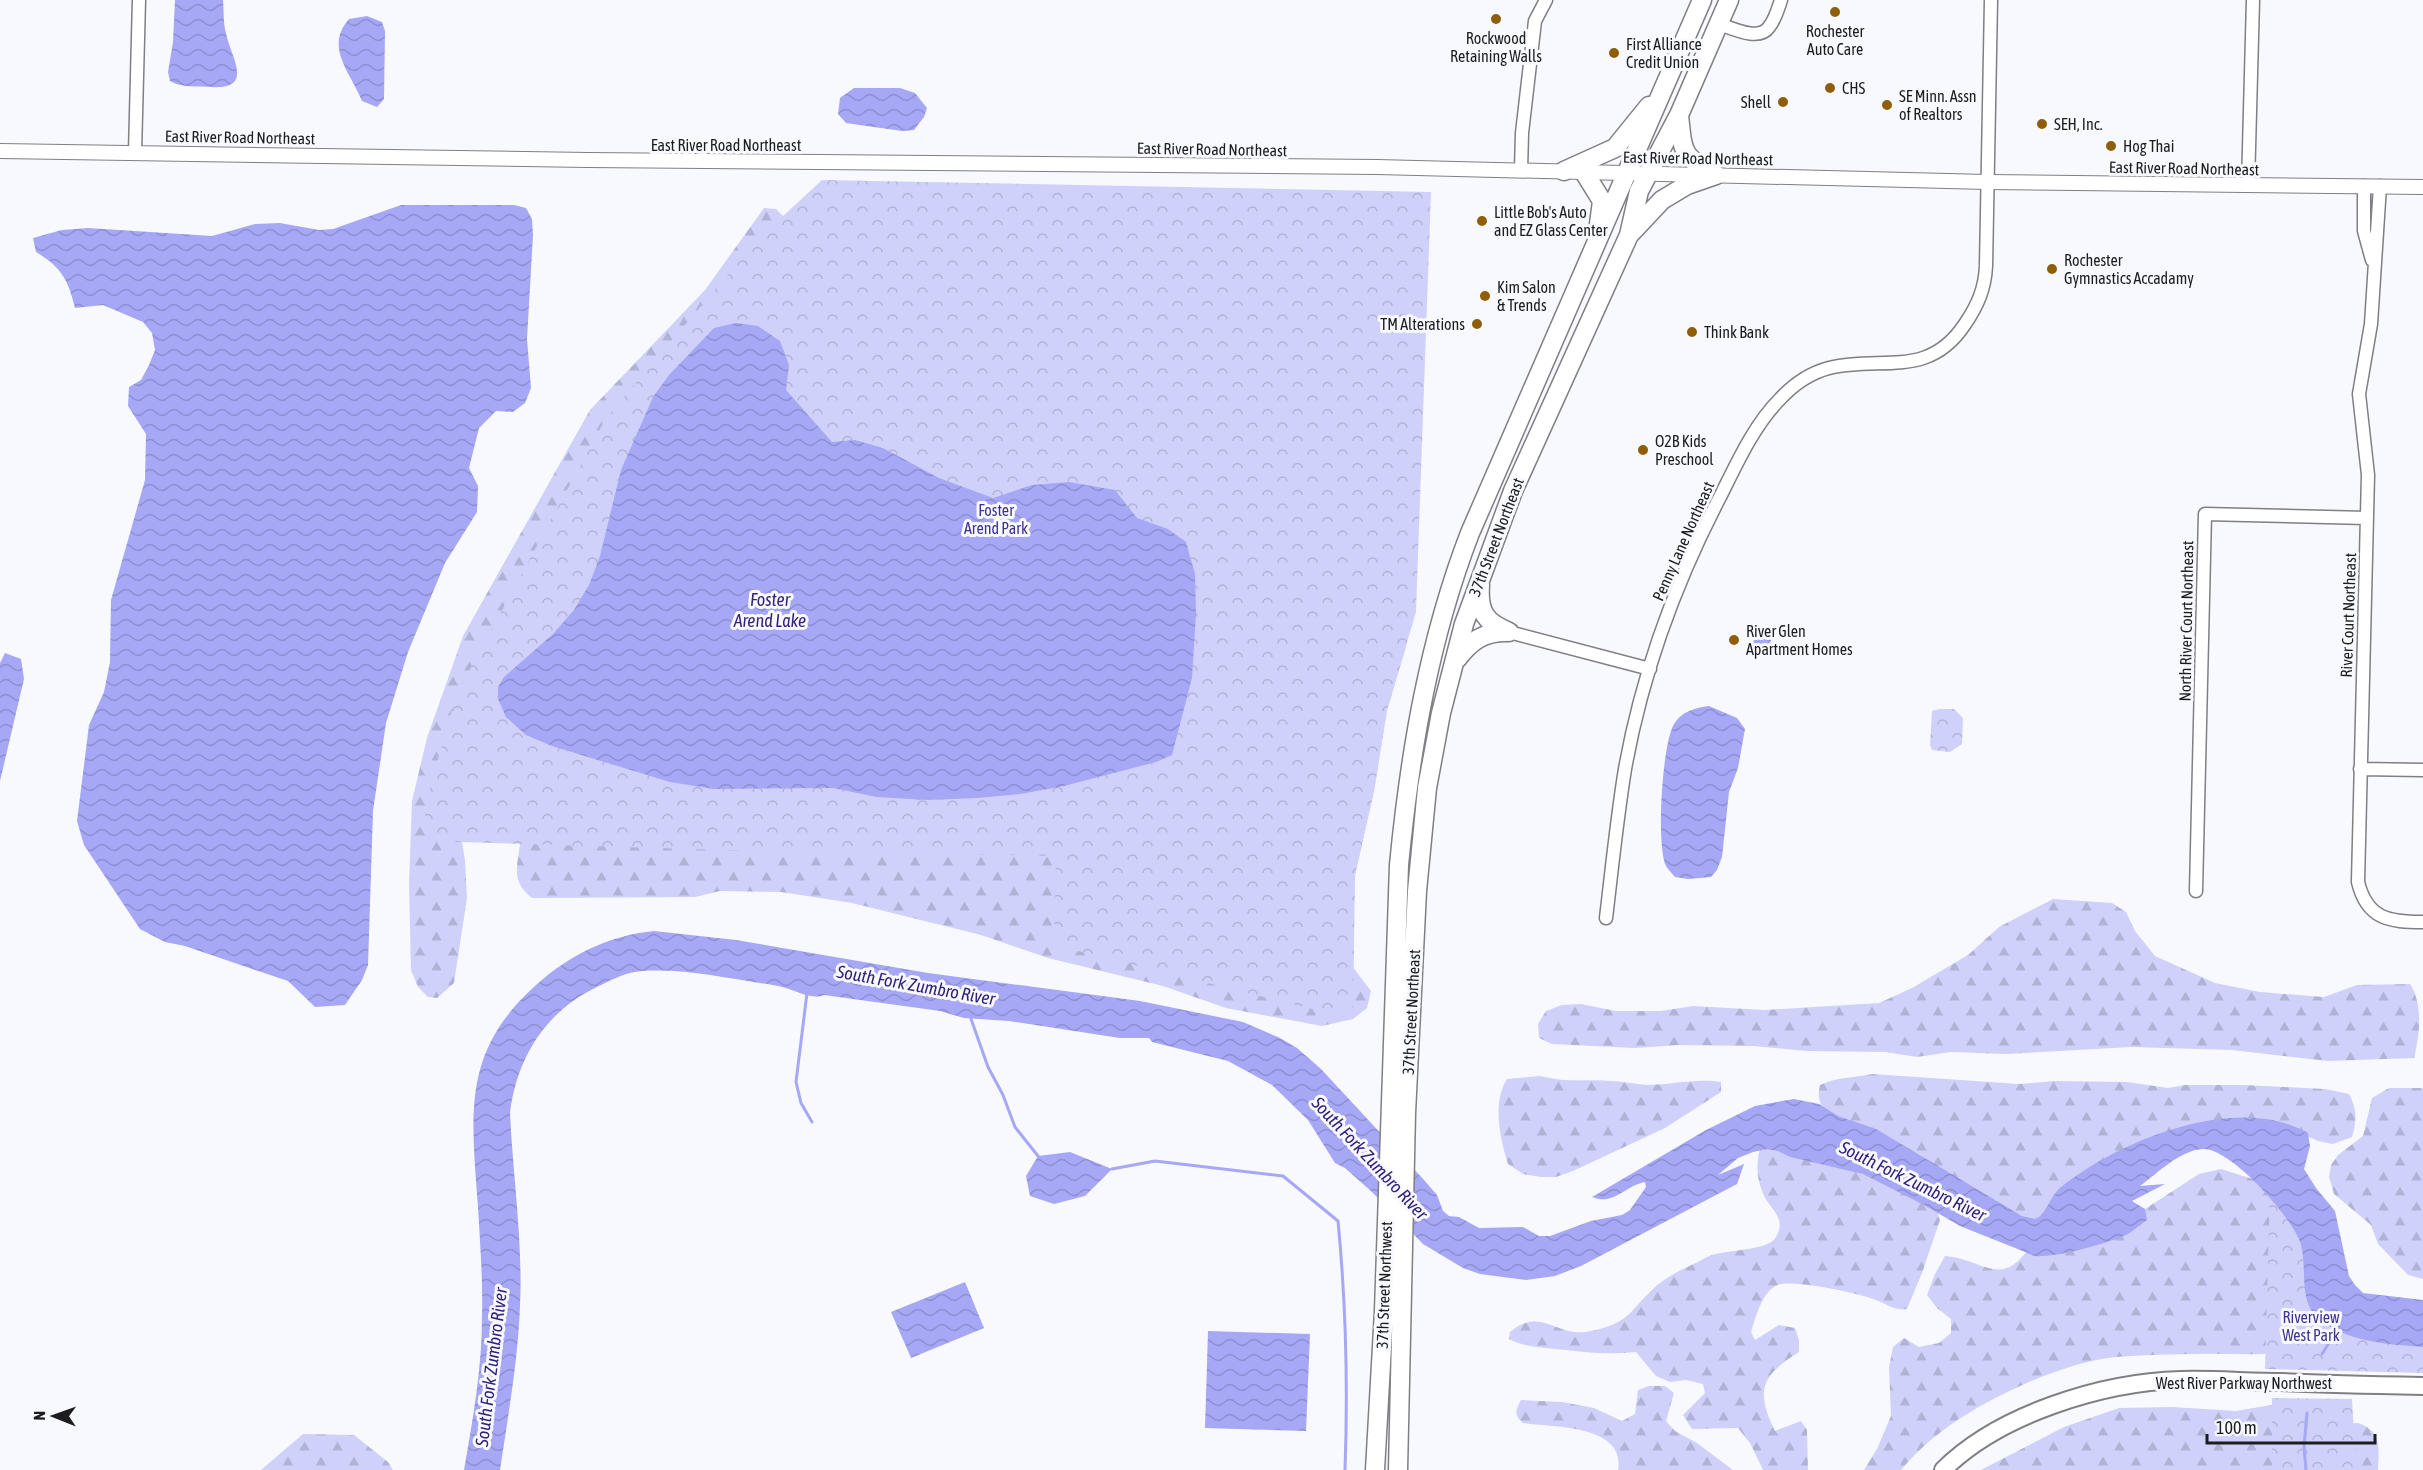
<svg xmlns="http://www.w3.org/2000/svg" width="2423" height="1470" font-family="'Asap Condensed',sans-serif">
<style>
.forest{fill:url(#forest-firs)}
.park{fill:url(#park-crowns)}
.water{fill:url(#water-waves)}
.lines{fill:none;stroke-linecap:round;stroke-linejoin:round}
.stream{stroke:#a6a7f5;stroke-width:3}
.minor-casing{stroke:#7f7f84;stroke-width:15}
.tertiary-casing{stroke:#7f7f84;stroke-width:16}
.secondary-casing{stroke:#7f7f84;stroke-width:20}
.primary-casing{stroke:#7f7f84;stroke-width:21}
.minor{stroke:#fff;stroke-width:12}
.tertiary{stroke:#fff;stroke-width:14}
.secondary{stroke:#fff;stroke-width:16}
.primary{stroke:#fff;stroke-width:18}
.poi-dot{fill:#8f5e09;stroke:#f8f9fe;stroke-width:2}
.labels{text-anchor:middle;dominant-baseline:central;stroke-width:6;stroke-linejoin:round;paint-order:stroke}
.poi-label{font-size:16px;fill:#1d1d1f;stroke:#f8f9fe;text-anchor:start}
.street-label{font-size:16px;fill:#1d1d1f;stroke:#f8f9fe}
.park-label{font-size:16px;fill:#3e338c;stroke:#f8f9fe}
.water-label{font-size:18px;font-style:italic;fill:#31227a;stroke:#f8f9fe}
</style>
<defs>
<pattern id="forest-firs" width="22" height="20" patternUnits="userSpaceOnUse" patternTransform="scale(1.5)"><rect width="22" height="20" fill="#cfd1fa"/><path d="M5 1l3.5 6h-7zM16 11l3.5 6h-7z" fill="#b1b3d6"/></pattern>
<pattern id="park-crowns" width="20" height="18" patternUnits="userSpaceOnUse" patternTransform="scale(1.5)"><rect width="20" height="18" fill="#cfd1fa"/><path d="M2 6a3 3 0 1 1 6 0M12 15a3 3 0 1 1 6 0" fill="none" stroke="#b1b3d6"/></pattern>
<pattern id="water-waves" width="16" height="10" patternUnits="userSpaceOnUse" patternTransform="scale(1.5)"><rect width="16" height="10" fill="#a6a7f5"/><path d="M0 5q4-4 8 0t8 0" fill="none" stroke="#8e8fd2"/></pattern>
</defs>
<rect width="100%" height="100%" fill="#f8f9fe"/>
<path class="forest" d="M 764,208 L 776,209 L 787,220 L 1406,647 L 1387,710 L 1374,791 L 1355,875 L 1352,966 L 1371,991 L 1367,1008 L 1353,1019 L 1322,1026 L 1226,1008 L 1163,986 L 1048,958 L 981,935 L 852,903 L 781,892 L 720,891 L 695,897 L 532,898 C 511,881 517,868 520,844 L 456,828 L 462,842 L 465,860 L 467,898 L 454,983 L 437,998 L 428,997 L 418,987 L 411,970 L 409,884 L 412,801 L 427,738 L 463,636 L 590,410 L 705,290 Z
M 2053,899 L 2112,903 L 2126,912 L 2135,931 L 2155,956 L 2215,983 L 2260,992 L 2324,997 L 2357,985 L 2410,984 C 2423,1003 2420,1035 2414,1058 L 2328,1061 L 2232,1050 L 2131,1047 L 2006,1054 L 1951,1052 L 1917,1057 L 1885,1052 L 1807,1051 L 1754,1046 L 1679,1045 L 1635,1048 L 1552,1044 L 1539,1038 L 1538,1024 L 1546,1011 L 1562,1005 L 1581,1004 L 1616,1011 L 1661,1011 L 1693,1006 L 1764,1010 L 1879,1003 L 1912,988 L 1968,955 L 1999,927 Z
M 1872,1074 L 2019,1084 L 2054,1081 L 2127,1082 L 2168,1088 L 2185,1085 L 2244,1085 L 2325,1089 L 2349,1094 C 2357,1109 2357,1121 2352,1137 L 2333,1144 L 2318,1141 L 2300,1133 L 2239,1123 L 2051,1216 L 2037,1219 L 2022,1216 L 1834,1121 C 1822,1108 1816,1102 1820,1085 C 1836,1077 1854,1078 1872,1074 Z
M 1540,1076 C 1567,1083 1583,1079 1609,1081 C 1622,1081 1634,1084 1647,1085 C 1672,1085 1695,1078 1721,1082 L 1721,1092 L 1665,1128 L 1573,1171 L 1556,1177 L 1541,1177 L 1523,1174 L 1508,1164 C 1500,1139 1492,1102 1507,1079 Z
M 2389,1088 L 2423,1088 L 2423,1279 L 2408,1275 L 2378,1244 L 2371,1225 L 2334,1194 L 2329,1177 L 2331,1165 L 2338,1155 L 2363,1136 L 2372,1098 Z
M 1766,1132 L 1935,1204 L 1940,1220 L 1922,1273 L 1907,1309 C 1893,1311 1886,1303 1873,1299 C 1858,1293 1791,1279 1778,1285 C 1762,1291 1756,1317 1751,1332 L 1755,1340 L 1779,1325 L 1795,1328 L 1799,1340 L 1799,1352 C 1761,1376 1755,1390 1775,1431 L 1801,1421 L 1807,1430 L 1808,1470 L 1763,1470 L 1750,1443 L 1738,1428 L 1692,1429 L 1683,1415 L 1705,1393 L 1703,1384 L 1686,1380 L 1670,1382 L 1656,1376 L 1636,1352 C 1606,1355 1585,1352 1555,1349 C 1539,1347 1524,1347 1509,1339 L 1510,1332 C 1542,1305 1557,1339 1591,1331 C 1629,1323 1628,1313 1653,1289 C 1664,1278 1682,1269 1696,1263 C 1702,1260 1709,1255 1716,1254 C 1730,1250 1770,1250 1776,1237 C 1785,1221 1776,1214 1767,1201 C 1763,1195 1759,1183 1758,1176 C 1756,1160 1760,1146 1766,1132 Z
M 2221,1169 L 2259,1181 L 2277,1206 L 2276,1353 C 2250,1356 2225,1353 2199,1354 C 2172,1354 2143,1355 2116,1357 C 2063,1362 1983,1399 1941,1432 C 1926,1443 1913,1456 1901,1470 L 1864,1470 L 1877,1449 L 1891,1416 L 1889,1367 L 1893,1347 L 1904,1338 L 1919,1347 L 1939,1343 L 1951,1333 L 1951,1319 L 1937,1308 L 1927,1295 L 1935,1274 L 1945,1256 C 1983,1259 2001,1289 2029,1248 L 2140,1219 L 2145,1209 L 2199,1174 Z
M 1649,1386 L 1665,1386 L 1674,1393 L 1666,1421 L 1675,1431 L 1697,1443 L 1733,1470 L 1618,1470 C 1626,1424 1551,1427 1523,1423 C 1514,1415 1515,1411 1521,1400 L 1562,1402 L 1594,1408 L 1622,1421 L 1635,1414 L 1638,1390 Z
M 2277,1404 L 2293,1470 L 1981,1470 L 2064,1427 L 2119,1408 L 2172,1407 L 2236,1411 Z
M 2358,1423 C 2382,1431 2379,1448 2378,1470 L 2326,1470 L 2343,1424 Z
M 303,1434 L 354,1435 L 388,1462 L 393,1470 L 261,1470 Z"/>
<path class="park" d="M 822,180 L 1431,192 L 1416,612 L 1387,710 L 1374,791 L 1355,875 L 1353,1019 L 1054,945 L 1056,856 L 757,851 L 425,841 L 425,806 L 456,695 L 606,418 L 757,240 Z
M 1939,709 L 1954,709 L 1963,718 L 1962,744 L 1950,752 L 1932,750 L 1930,745 L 1932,711 Z
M 2271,1155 L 2333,1282 L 2423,1322 L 2423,1373 L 2265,1369 Z
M 2272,1398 L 2352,1399 L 2356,1470 L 2272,1470 Z"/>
<path class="water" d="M 175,0 L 223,0 C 224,11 223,23 226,33 C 230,56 256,90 211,87 C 198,86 181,88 170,81 L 168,72 L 173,42 Z
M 367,16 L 382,22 L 385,31 L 384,99 L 377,107 L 362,101 C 351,73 324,47 349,19 Z
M 854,88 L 900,88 L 915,93 L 927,108 L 924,117 L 914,130 L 902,131 L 846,123 L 838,114 L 840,98 Z
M 401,205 L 514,205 L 526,208 L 532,219 L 533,235 L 527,339 L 531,388 L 525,403 L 513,412 L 496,411 L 479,428 L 469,468 L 478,486 L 477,512 L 445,563 L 408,652 L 386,723 L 373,811 L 368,965 L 362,980 L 345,1005 L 315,1007 L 288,981 L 185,946 L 165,942 L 140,929 L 84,845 L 77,821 L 89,725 L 104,692 L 110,662 L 111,600 L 145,480 L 146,434 L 128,406 L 129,387 L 141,380 L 149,365 L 155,350 L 152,333 L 143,322 L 103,305 L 75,308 C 68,279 61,267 36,252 L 33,238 L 62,230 L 88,228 L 212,236 L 255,224 L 280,223 L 319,230 L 333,229 Z
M 736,323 L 758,326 L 780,341 L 789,365 L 786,390 L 832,442 L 855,440 L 883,448 L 939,478 L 993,498 L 1032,485 L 1069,482 L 1115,490 L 1137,518 L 1168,529 L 1186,542 L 1195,574 L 1196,614 L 1192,678 L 1172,755 L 1156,762 L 1064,786 L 1020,794 L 977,798 L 927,800 L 877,797 L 833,788 L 714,789 L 670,782 L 552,746 L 526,735 L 506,717 L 498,699 L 498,687 L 504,677 L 553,634 L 574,610 L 589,585 L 600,556 L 621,470 L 653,397 L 669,375 L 714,328 Z
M 1759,627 L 1768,630 L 1766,636 L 1772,638 L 1768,648 L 1762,647 L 1760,651 L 1751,648 Z
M 5,653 L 21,659 L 24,679 L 0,781 L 0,663 Z
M 1709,706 L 1737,718 L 1745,729 L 1738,768 L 1729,792 L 1722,857 L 1717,870 L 1711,877 L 1688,879 L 1675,877 C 1672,873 1668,870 1666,866 C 1656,846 1662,744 1674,724 C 1682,711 1695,708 1709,706 Z
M 654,931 L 736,940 L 928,973 L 1140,1001 L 1243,1022 L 1280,1038 L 1297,1048 L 1321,1069 L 1424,1180 L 1437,1195 L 1443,1211 L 1449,1216 L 1459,1217 L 1479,1228 L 1523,1227 L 1539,1236 L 1550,1236 L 1591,1221 L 1622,1215 L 1630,1210 L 1646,1187 L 1645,1182 C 1624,1186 1614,1206 1592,1197 L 1706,1130 L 1755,1106 L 1794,1099 L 1819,1104 L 1838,1116 L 1876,1129 L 2022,1216 L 2037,1219 C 2049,1209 2050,1196 2061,1187 C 2120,1140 2237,1092 2308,1133 L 2310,1146 L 2304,1169 L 2316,1188 L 2335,1211 L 2349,1276 L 2355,1285 L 2363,1293 L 2423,1300 L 2423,1347 C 2387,1344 2342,1342 2315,1315 C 2299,1298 2307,1267 2301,1245 C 2295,1220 2230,1147 2203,1149 C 2180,1150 2158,1173 2140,1186 L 2165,1184 L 2132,1201 L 2145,1209 L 2147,1220 C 2141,1224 2134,1230 2128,1234 C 2109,1243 2056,1258 2035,1256 L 1960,1226 L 1924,1205 L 1863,1174 L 1790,1157 L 1778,1151 L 1767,1149 L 1753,1152 L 1738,1158 L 1718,1175 L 1744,1164 L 1737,1184 L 1581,1266 L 1555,1276 L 1526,1280 L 1480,1274 L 1463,1268 L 1423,1244 L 1372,1192 L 1345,1168 L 1335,1163 L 1308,1120 L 1272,1085 L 1228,1061 L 1152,1042 L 1149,1038 L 1120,1038 L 1009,1021 L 964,1018 L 940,1011 L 824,995 C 809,1001 791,987 773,985 C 730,979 685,968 642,971 C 627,972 613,979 599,986 C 547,1010 517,1056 510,1113 C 513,1178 523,1242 520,1306 C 518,1361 508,1416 500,1470 L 464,1470 C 473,1419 482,1368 482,1316 C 483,1280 480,1243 478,1207 C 471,1110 461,1048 543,979 C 575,952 613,935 654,931 Z
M 1070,1152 L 1112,1169 L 1085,1196 L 1054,1204 L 1030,1196 L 1026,1176 L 1038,1156 Z
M 965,1282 L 984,1328 L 911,1358 L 891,1312 Z
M 1208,1331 L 1310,1334 L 1306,1431 L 1205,1428 Z"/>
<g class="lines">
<path class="stream" d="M 807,993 L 796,1082 L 801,1103 L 812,1122
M 970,1016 L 988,1067 L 1003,1095 L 1015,1127 L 1038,1156
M 1112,1169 L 1155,1161 L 1283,1176 L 1338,1221 C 1346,1304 1348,1387 1345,1470
M 2322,1354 L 2332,1338 L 2341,1328
M 2306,1470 L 2304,1447 L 2307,1413"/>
<g class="minor-casing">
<path id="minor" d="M 1719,24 C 1732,28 1759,42 1769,27 C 1775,20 1778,9 1781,0
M 135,152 L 139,0
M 1521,170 L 1522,133 L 1535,21 L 1546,0
M 2248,185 L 2253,0
M 2364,186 L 2364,231 L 2372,260
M 2380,186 L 2371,324 L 2359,394 L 2368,475 L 2358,882 C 2367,919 2389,922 2423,922
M 1509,632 L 1650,669
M 2360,769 L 2423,770
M 2196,891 L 2205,514 L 2367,518
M 1606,918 C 1612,868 1617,818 1625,769 C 1642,674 1676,581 1721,495 C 1737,463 1754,425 1780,399 C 1793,385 1810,373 1829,368 C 1881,355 1928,380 1965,324 C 1978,305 1985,288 1986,266 L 1991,0"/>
</g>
<g class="tertiary-casing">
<path id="tertiary" d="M 0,151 L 588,160 L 1377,167 L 1987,182 L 2423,187"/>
</g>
<g class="secondary-casing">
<path id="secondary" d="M 1943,1470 C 1999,1414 2103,1382 2181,1380 C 2215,1379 2248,1382 2282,1382 C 2329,1384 2376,1385 2423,1386"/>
</g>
<g class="primary-casing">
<path id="primary" d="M 1679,115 C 1683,153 1681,156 1716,175
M 1564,171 L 1615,148 L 1649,106
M 1584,172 L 1602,201 L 1599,224
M 1630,234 L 1662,200 L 1687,185 L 1716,175
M 1480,585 C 1478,612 1485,622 1509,632
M 1457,659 C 1471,641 1483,632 1506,632
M 1375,1470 L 1384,1311 L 1399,865 C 1410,752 1429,639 1470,533 L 1702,0
M 1398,1470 L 1406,1113 L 1417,891 L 1427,788 L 1441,713 L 1464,624 L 1513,491 L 1629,235 L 1639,191 L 1679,115 L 1729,0"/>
</g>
<use href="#minor" class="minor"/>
<use href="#tertiary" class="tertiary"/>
<use href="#secondary" class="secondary"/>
<use href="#primary" class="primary"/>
</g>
<g class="poi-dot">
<circle cx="1835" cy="12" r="6"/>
<circle cx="1496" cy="19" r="6"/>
<circle cx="1614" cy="53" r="6"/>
<circle cx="1830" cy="88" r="6"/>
<circle cx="1783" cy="102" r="6"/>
<circle cx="1887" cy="105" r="6"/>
<circle cx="2042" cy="124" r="6"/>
<circle cx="2111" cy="146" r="6"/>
<circle cx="1482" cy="221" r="6"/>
<circle cx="2052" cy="269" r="6"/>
<circle cx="1485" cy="296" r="6"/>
<circle cx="1477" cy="324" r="6"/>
<circle cx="1692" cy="332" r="6"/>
<circle cx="1643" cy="450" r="6"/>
<circle cx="1734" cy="640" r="6"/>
</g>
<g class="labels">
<g class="poi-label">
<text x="1835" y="31" text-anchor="middle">Rochester<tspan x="1835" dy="18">Auto Care</tspan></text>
<text x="1496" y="38" text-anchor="middle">Rockwood<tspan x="1496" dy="18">Retaining Walls</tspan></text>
<text x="1626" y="44">First Alliance<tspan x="1626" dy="18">Credit Union</tspan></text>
<text x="1842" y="88">CHS</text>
<text x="1899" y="96">SE Minn. Assn<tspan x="1899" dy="18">of Realtors</tspan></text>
<text x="1771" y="102" text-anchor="end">Shell</text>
<text x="2054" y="124">SEH, Inc.</text>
<text x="2123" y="146">Hog Thai</text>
<text x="1494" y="212">Little Bob's Auto<tspan x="1494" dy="18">and EZ Glass Center</tspan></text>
<text x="2064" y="260">Rochester<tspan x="2064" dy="18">Gymnastics Accadamy</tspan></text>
<text x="1497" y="287">Kim Salon<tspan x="1497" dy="18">&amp; Trends</tspan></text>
<text x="1465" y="324" text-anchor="end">TM Alterations</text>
<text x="1704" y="332">Think Bank</text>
<text x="1655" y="441">O2B Kids<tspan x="1655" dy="18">Preschool</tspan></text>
<text x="1746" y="631">River Glen<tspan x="1746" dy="18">Apartment Homes</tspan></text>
</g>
<g class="street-label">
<text transform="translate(240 137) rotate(1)">East River Road Northeast</text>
<text x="726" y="145">East River Road Northeast</text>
<text transform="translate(1212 149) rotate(1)">East River Road Northeast</text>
<text transform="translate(1698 158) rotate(1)">East River Road Northeast</text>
<text transform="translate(2184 168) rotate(1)">East River Road Northeast</text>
<text transform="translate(1496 537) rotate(-69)">37th Street Northeast</text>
<text transform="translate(1683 541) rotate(-66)">Penny Lane Northeast</text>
<text transform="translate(2348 615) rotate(-88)">River Court Northeast</text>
<text transform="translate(2186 621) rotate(-89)">North River Court Northeast</text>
<text transform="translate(1411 1012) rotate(-87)">37th Street Northeast</text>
<text transform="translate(1384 1285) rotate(-88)">37th Street Northwest</text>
<text x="2244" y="1383">West River Parkway Northwest</text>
</g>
<g class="park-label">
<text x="996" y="510">Foster<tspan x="996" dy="18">Arend Park</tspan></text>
<text x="2311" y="1317">Riverview<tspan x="2311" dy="18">West Park</tspan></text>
</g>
<g class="water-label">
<text x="770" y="599">Foster<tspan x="770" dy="21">Arend Lake</tspan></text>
<text transform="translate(916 985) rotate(10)">South Fork Zumbro River</text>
<text transform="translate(1370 1158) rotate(47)">South Fork Zumbro River</text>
<text transform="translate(1913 1181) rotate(26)">South Fork Zumbro River</text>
<text transform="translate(491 1367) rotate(-83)">South Fork Zumbro River</text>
</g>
</g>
<g transform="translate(54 1416) rotate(271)" stroke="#f8f9fe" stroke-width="4.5" paint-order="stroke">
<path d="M0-4.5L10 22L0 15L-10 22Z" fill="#1d1d1f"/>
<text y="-9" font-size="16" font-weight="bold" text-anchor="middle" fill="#1d1d1f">N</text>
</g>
<path d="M2207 1434v9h168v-9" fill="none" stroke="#1d1d1f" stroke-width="3"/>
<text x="2216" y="1434" font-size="18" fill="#1d1d1f" stroke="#f8f9fe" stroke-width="4.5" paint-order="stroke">100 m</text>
</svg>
